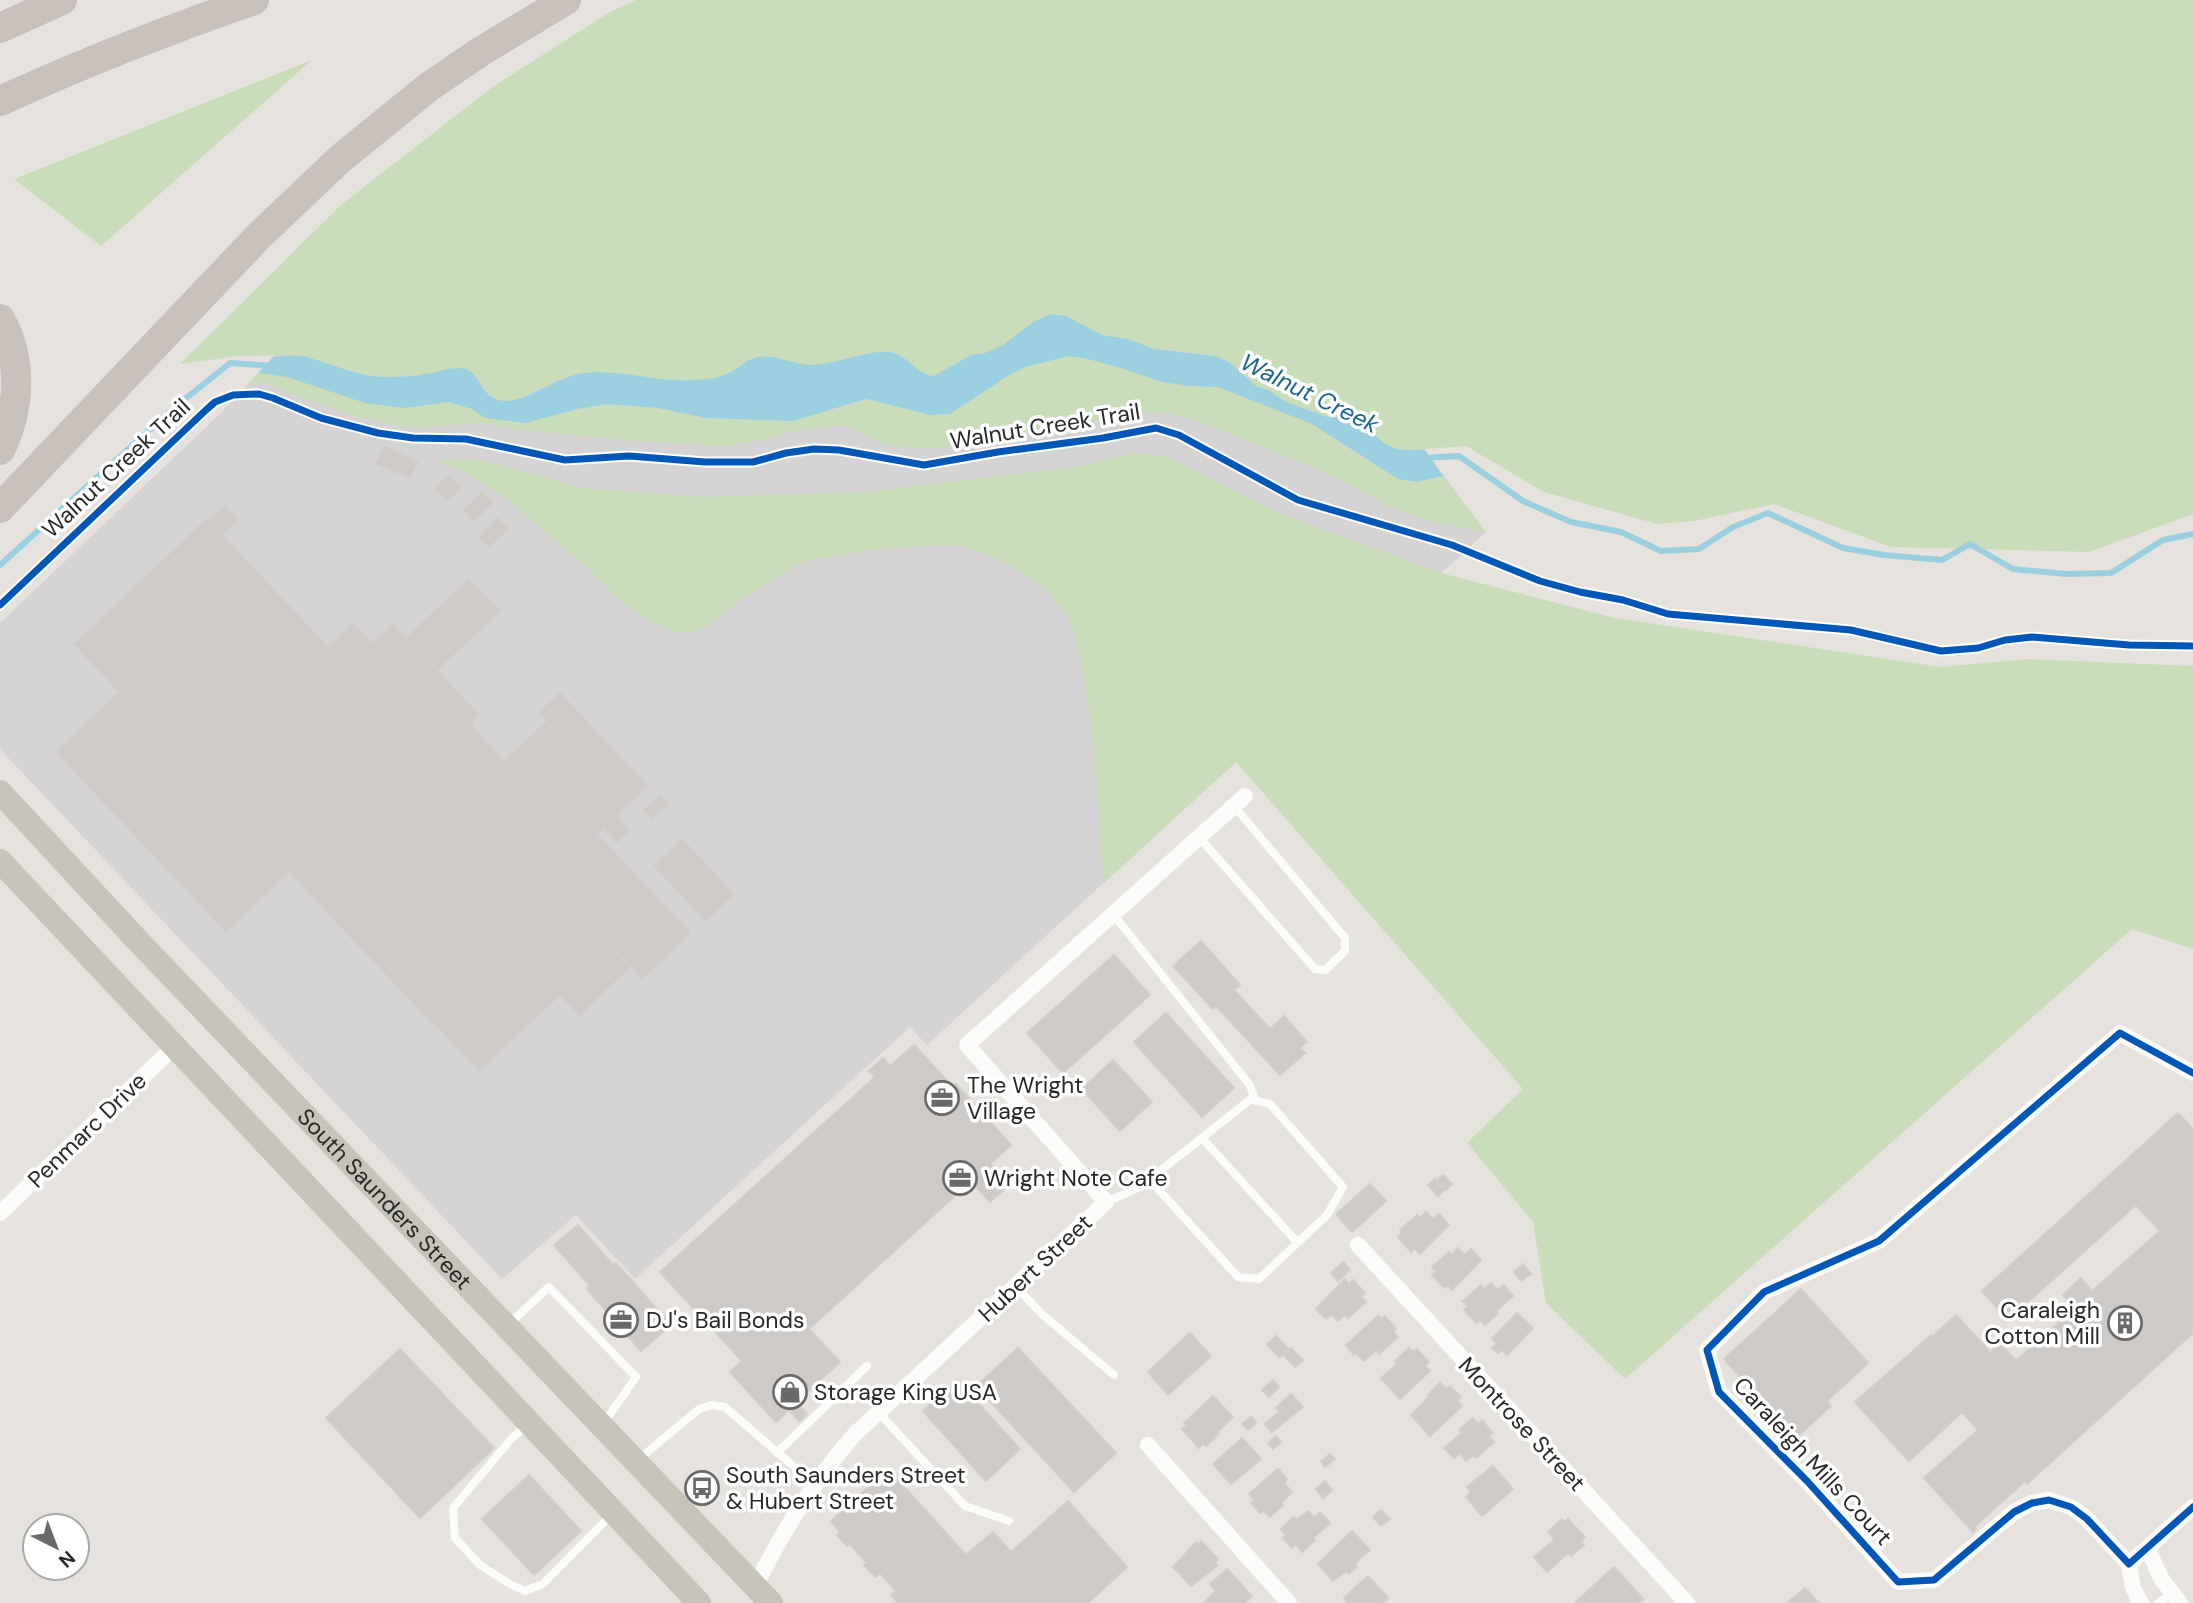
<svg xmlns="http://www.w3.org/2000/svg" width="2193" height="1603" font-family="'DM Sans',sans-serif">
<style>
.industrial{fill:#d6d3d5}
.green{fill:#caddba}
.water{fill:#9acfdf}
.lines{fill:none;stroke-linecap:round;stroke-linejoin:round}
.stream{stroke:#9acfdf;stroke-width:6}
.building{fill:#cdcac8;stroke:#d1ceca;stroke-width:2}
.service{stroke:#fbfbfa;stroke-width:8}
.minor{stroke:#fbfbfa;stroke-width:16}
.primary{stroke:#c6c3b9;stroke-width:24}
.motorway{stroke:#c8c0ba;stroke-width:30}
.cycleway-casing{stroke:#fff;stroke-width:11}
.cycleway{stroke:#0057b8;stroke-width:7}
.labels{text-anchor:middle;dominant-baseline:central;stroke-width:7;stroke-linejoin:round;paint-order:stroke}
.street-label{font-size:23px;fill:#282828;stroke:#fff}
.poi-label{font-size:23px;fill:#282828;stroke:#fff;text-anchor:start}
.water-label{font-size:24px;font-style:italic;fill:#1c6688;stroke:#fff}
</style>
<rect width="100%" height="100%" fill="#e6e2de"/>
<path class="industrial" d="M 1090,0 L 1486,532 L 927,1045 L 910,1027 L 635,1279 L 576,1215 L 502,1279 L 0,749 L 0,623 L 223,411 L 368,254 Z"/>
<path class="green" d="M 636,0 L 2193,0 L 2193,514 L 2089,552 L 1891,547 L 1774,504 L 1694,521 L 1657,524 L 1544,492 L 1466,446 L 1398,451 C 1382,444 1360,426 1344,416 L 1330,418 L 1286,402 L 1270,391 L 1256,386 L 1229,362 L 1204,354 L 1154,349 L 1128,339 L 1102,335 L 1066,316 L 1050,314 L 1033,322 L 1003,345 L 985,353 L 971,355 L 934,376 L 928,376 L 870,354 L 843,361 L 814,365 L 796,364 L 761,356 L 748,359 L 731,372 L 715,378 L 691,380 L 652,379 L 616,372 L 563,377 L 525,396 L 512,401 L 503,401 L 496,400 L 485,392 L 472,372 L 456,368 L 422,375 L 384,377 L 365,375 L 292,355 L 238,356 L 180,364 L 342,204 L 494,86 L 610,12 Z
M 312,60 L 101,246 L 14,179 Z
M 1069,356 L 1088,359 L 1121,368 L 1162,382 L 1189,386 L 1218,387 L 1312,424 L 1367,461 L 1417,482 L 1443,476 L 1486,532 L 1430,522 L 1388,506 L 1349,484 L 1319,470 L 1197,421 L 1160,411 L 1119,417 L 996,441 L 930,449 L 888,446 L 844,425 L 798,430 L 764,440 L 721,446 L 633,441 L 513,429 L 479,423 L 413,428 L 352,416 L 264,383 L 250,382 L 258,373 L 287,377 L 405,408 L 448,402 L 472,409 L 485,418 L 607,404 L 658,408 L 706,418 L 747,418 L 828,412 L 866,399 L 930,415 L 950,414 L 1006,377 L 1025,367 Z
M 1136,453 L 1168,457 L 1276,512 L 1441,573 L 1615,618 L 1941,667 L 2028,659 L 2193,666 L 2193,949 L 2132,929 L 1625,1379 L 1546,1303 L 1533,1222 L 1467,1143 L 1523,1089 L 1236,762 L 1104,883 L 1094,746 L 1081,656 L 1069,618 L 1043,586 L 1004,562 L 960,545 L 879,549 L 804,561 L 738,602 L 705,628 L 691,633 L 675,632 L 648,620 L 620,601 L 583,564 L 508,500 L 468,474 L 441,463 L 443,459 L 481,460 L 584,488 L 701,497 L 864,492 L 1076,467 Z"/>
<path class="water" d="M 1050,314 L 1066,316 L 1102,335 L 1128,339 L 1154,349 L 1215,356 L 1229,362 L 1256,386 L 1270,391 L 1286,402 L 1330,418 L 1344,416 L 1359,420 C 1384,443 1388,454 1424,449 L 1443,476 L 1417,482 L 1398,479 L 1312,424 L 1218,387 L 1189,386 L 1162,382 L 1121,368 L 1088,359 L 1069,356 L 1025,367 L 1006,377 L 950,414 L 930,415 L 866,399 L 793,421 L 706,418 L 658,408 L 607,404 L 577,409 L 526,423 L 485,418 L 472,409 L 448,402 L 405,408 L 365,403 L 287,377 L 258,373 L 273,357 C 286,356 298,354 310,358 C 334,365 356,375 382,377 C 395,377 411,377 424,374 C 437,373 453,365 466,369 C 481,373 480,400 505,401 C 527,402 557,376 584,373 C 621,369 658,383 695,380 C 707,379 720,378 731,372 C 741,367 746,359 758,357 C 775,354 793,364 810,365 C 836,365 865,350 889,352 C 907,353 917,376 934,376 L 971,355 L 985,353 L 1003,345 L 1033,322 Z"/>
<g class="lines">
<path class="stream" d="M 1422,458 L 1459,456 L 1523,501 L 1571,522 L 1621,532 L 1661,551 L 1699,549 L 1733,527 L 1768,513 L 1843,548 L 1884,555 L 1942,560 L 1970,544 L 2013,569 L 2066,574 L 2111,573 L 2163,540 L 2193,534
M 0,565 L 175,407 L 230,363 L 272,366"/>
</g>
<path class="building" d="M 384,446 L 418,461 L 410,478 L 376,464 Z
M 449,475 L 461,488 L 447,501 L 435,488 Z
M 482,492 L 493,502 L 474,521 L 464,510 Z
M 225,506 L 238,520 L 222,535 L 328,647 L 353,623 L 372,643 L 393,624 L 479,715 L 470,724 L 504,761 L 547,721 L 539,712 L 560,693 L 648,786 L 616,816 L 630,830 L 617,842 L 604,828 L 597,834 L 691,933 L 642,979 L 549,880 L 415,1005 L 289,872 L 226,932 L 56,752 L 119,692 L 74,644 L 208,518 L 210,520 Z
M 498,518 L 508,529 L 489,547 L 479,537 Z
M 469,579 L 501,611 L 437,670 L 406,638 Z
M 660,795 L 668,803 L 652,818 L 644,810 Z
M 682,839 L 734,894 L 706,921 L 654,866 Z
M 549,880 L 630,967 L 579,1016 L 560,995 L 480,1070 L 415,1005 Z
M 1201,941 L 1240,985 L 1234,990 L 1270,1029 L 1284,1016 L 1307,1042 L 1300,1048 L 1305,1053 L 1280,1075 L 1216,1006 L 1213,1009 L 1173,966 Z
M 1114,955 L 1150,995 L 1063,1073 L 1027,1033 Z
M 1166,1013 L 1234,1088 L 1202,1117 L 1134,1042 Z
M 914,1045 L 953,1087 L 956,1084 L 1011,1145 L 990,1164 L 1009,1185 L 990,1202 L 971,1181 L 809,1329 L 840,1362 L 796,1402 L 807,1414 L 799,1421 L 789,1410 L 776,1422 L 730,1372 L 742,1361 L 660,1272 L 875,1077 L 869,1071 L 883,1058 L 890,1066 Z
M 1113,1060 L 1152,1102 L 1120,1131 L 1082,1089 Z
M 2178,1113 L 2193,1129 L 2193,1333 L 2027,1484 L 2025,1481 L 1974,1527 L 1976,1529 L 1973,1532 L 1924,1478 L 1978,1430 L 1962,1412 L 1909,1461 L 1855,1402 L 1931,1335 L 1932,1337 L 1956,1315 L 1990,1352 L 2000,1343 L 2016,1361 L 2075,1308 L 2063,1295 L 2081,1278 L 2092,1291 L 2160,1231 L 2136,1205 L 2008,1320 L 1982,1291 Z
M 1443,1175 L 1452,1184 L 1446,1190 L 1437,1180 Z
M 1435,1179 L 1444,1190 L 1438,1196 L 1428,1185 Z
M 1370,1184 L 1386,1201 L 1352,1232 L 1336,1214 Z
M 1426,1212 L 1433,1219 L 1439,1214 L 1449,1225 L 1420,1254 L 1415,1248 L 1411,1252 L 1398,1237 L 1402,1233 L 1400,1230 L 1417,1215 L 1420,1218 Z
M 578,1225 L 613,1265 L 616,1263 L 671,1325 L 641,1351 L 587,1289 L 590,1286 L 554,1245 Z
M 1458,1248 L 1465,1255 L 1471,1249 L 1481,1260 L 1452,1290 L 1448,1285 L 1444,1288 L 1432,1275 L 1436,1272 L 1432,1267 L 1449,1252 L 1451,1255 Z
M 1343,1262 L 1350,1270 L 1338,1281 L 1331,1273 Z
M 1523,1264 L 1531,1274 L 1521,1281 L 1514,1272 Z
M 1345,1279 L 1349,1284 L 1353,1280 L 1365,1293 L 1361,1297 L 1366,1302 L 1348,1318 L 1345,1315 L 1338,1321 L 1332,1314 L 1326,1319 L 1316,1309 Z
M 1491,1283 L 1497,1290 L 1504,1285 L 1513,1296 L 1496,1311 L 1498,1313 L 1485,1325 L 1480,1320 L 1476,1323 L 1464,1310 L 1468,1307 L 1463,1301 L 1481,1285 L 1484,1289 Z
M 1801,1289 L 1868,1363 L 1827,1401 L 1831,1406 L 1796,1438 L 1724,1359 Z
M 1517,1313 L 1533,1328 L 1507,1355 L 1502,1350 L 1498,1353 L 1492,1348 L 1497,1343 L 1492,1339 Z
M 1378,1316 L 1381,1319 L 1385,1316 L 1396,1329 L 1393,1331 L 1398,1337 L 1379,1354 L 1376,1350 L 1364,1361 L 1356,1353 L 1354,1355 L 1346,1345 Z
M 1190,1333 L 1211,1356 L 1168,1395 L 1148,1372 Z
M 1276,1336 L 1288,1349 L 1279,1357 L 1267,1344 Z
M 1018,1348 L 1116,1453 L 1074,1492 L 976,1386 Z
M 1291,1348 L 1303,1360 L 1295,1367 L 1284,1355 Z
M 1409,1348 L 1413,1352 L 1417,1349 L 1429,1362 L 1425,1366 L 1430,1371 L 1400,1399 L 1381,1378 L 1398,1363 L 1395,1361 Z
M 400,1349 L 494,1448 L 420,1518 L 326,1418 Z
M 957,1380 L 1020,1449 L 986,1481 L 923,1411 Z
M 1273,1380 L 1279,1387 L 1269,1397 L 1262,1390 Z
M 1440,1383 L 1446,1389 L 1450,1386 L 1461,1397 L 1457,1401 L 1462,1406 L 1430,1436 L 1411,1415 L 1429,1397 L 1428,1395 Z
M 1291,1394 L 1303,1407 L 1272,1432 L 1265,1424 L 1280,1411 L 1276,1408 Z
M 1213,1396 L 1233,1417 L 1217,1432 L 1219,1434 L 1206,1446 L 1203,1444 L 1199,1448 L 1182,1429 L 1187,1425 L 1184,1423 Z
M 1251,1417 L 1256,1423 L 1248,1430 L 1242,1424 Z
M 1473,1418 L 1478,1424 L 1482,1420 L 1490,1430 L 1493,1433 L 1489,1436 L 1494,1442 L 1476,1458 L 1473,1455 L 1466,1461 L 1460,1453 L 1454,1458 L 1444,1448 L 1462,1433 L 1459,1430 Z
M 1276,1436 L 1281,1442 L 1273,1449 L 1268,1443 Z
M 1242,1438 L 1261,1459 L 1231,1484 L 1213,1464 Z
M 1330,1454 L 1335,1459 L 1325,1467 L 1321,1461 Z
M 1493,1466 L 1513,1489 L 1482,1516 L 1466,1497 L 1471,1492 L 1467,1487 Z
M 888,1469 L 966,1555 L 993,1532 L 1011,1552 L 1068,1501 L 1127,1567 L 1088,1603 L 898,1603 L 891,1595 L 896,1591 L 880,1573 L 875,1577 L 864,1565 L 867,1563 L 850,1544 L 847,1546 L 837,1535 L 840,1532 L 831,1521 Z
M 1278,1469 L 1287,1479 L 1284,1483 L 1292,1492 L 1281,1503 L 1283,1505 L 1270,1517 L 1264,1511 L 1260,1513 L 1251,1503 L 1255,1500 L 1249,1494 Z
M 529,1475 L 581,1531 L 534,1575 L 482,1519 Z
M 1325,1481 L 1332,1490 L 1323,1498 L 1316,1489 Z
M 1381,1510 L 1390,1519 L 1381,1526 L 1373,1517 Z
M 1308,1511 L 1314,1518 L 1320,1512 L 1330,1523 L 1313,1538 L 1315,1540 L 1302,1552 L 1296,1544 L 1292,1548 L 1283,1538 L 1286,1535 L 1281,1529 L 1294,1517 L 1297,1520 Z
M 1562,1519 L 1564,1522 L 1568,1519 L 1585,1537 L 1581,1541 L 1584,1545 L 1571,1556 L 1568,1553 L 1547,1572 L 1534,1557 L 1555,1539 L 1548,1532 Z
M 1352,1531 L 1370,1550 L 1354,1564 L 1357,1567 L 1349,1574 L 1346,1571 L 1333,1581 L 1318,1564 Z
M 1201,1541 L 1218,1559 L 1215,1563 L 1217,1566 L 1191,1586 L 1173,1567 L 1196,1542 L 1198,1545 Z
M 1614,1567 L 1643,1599 L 1638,1603 L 1575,1603 Z
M 1227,1569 L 1252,1596 L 1245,1603 L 1204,1603 L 1216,1591 L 1210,1584 Z
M 1368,1576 L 1388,1598 L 1382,1603 L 1346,1603 L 1347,1602 L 1344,1598 Z
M 1805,1588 L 1819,1603 L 1787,1603 Z"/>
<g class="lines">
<path class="service" d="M 1199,837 L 1315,969 L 1325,970 L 1345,951 L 1345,938 L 1234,806
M 1113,914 L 1249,1084 L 1256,1101
M 1202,1138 L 1297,1242
M 1106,1202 L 1140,1187 L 1251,1099 L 1270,1104 L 1343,1187 L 1327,1215 L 1259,1279 L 1238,1277 L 1150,1180
M 1015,1286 L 1043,1315 L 1114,1375
M 509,1324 L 549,1287 L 636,1377 L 604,1423
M 879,1413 L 965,1506 L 1009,1521
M 527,1425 L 513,1437 L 453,1508 L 455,1538 L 480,1565 L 508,1583 L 525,1591 L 543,1584 L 612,1514
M 777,1453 L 867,1366
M 639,1459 L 699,1409 L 712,1405 L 725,1407 L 815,1485
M 2158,1603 L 2172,1593"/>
<path class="minor" d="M 2193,1073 L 2120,1033 L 1879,1241 L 1764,1292 L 1707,1350 L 1719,1392 L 1807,1481 L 1898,1582 L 1934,1580 L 2014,1512 L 2032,1503 L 2049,1500 L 2071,1507 L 2087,1519 L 2129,1564 L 2193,1507
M 0,1213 L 174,1047
M 1358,1245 L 1687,1603
M 1148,1445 L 1289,1603
M 2148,1549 L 2161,1578 L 2180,1603
M 2129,1564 L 2133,1588 L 2141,1603
M 755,1587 C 782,1532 814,1480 855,1434 L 1106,1202 L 967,1045 L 1245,796"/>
<g class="primary">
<path id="s1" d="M 0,792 L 139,942 L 771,1603"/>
<path d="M 0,861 L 699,1603"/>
</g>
<path class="motorway" d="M 0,28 L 62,0
M 0,101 C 83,63 167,30 254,0
M 0,319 C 23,359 20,410 0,450
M 0,508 L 258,237 L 341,158 L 430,86 L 480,52 L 566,0"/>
<g class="cycleway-casing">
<path id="cycleway" d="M 0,605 L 207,409 L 215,402 L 233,395 L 259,394 L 273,398 L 321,418 L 378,433 L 413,438 L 466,439 L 565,460 L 629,456 L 705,462 L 753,462 L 786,453 L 814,449 L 839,450 L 924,465 L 998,452 L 1103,438 L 1156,428 L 1179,435 L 1298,500 L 1452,545 L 1540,581 L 1580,592 L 1623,600 L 1668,614 L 1851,630 L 1941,651 L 1978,648 L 2005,640 L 2032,637 L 2129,645 L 2193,646
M 2193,1073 L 2120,1033 L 1879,1241 L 1764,1292 L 1707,1350 L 1719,1392 L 1807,1481 L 1898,1582 L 1934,1580 L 2014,1512 L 2032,1503 L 2049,1500 L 2071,1507 L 2087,1519 L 2129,1564 L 2193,1507"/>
</g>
<use href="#cycleway" class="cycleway"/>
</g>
<defs>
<g id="office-ring" transform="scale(1.75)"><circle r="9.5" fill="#fff" stroke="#6a6968" stroke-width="1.5"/><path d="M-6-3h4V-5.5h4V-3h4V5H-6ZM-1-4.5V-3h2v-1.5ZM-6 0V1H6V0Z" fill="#6a6968"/></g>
<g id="building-ring" transform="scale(1.75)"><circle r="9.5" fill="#fff" stroke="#6a6968" stroke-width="1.5"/><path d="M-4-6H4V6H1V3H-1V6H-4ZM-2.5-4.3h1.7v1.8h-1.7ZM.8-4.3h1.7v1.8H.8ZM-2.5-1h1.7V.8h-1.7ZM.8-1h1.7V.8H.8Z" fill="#6a6968"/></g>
<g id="shop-ring" transform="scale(1.75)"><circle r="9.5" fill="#fff" stroke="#6a6968" stroke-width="1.5"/><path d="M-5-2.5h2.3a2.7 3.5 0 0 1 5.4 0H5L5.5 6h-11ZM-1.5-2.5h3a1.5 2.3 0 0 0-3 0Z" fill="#6a6968"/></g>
<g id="bus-ring" transform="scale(1.75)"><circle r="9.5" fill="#fff" stroke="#6a6968" stroke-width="1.5"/><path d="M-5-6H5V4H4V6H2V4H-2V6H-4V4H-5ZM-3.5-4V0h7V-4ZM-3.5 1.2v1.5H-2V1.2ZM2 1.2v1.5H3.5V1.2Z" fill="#6a6968"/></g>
</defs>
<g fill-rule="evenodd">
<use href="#office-ring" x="942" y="1098"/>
<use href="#office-ring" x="960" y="1178"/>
<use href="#office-ring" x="621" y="1320"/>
<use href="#building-ring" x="2125" y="1323"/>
<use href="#shop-ring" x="790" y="1392"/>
<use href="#bus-ring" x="702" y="1488"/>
</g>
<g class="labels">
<g class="street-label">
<text transform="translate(1045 426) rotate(-9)">Walnut Creek Trail</text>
<text transform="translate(116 468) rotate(-43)">Walnut Creek Trail</text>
<text transform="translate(87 1130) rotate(-44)">Penmarc Drive</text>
<text stroke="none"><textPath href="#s1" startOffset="560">South Saunders Street</textPath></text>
<text transform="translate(1035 1268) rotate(-43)">Hubert Street</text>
<text transform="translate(1522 1424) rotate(47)">Montrose Street</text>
<text transform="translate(1813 1461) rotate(47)">Caraleigh Mills Court</text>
</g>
<g class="poi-label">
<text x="967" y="1085">The Wright<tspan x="967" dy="26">Village</tspan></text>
<text x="984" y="1178">Wright Note Cafe</text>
<text x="2100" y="1310" text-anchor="end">Caraleigh<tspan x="2100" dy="26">Cotton Mill</tspan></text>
<text x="646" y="1320">DJ's Bail Bonds</text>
<text x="814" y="1392">Storage King USA</text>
<text x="726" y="1475">South Saunders Street<tspan x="726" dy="26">&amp; Hubert Street</tspan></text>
</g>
<g class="water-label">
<text transform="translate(1310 393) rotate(26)">Walnut Creek</text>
</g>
</g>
<g transform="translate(56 1547) rotate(138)"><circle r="33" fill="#ffffff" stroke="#a9a9a9" stroke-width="2"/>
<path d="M0-5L12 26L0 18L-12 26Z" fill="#6a6968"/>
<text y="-10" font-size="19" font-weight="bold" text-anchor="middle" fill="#282828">N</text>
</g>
</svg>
